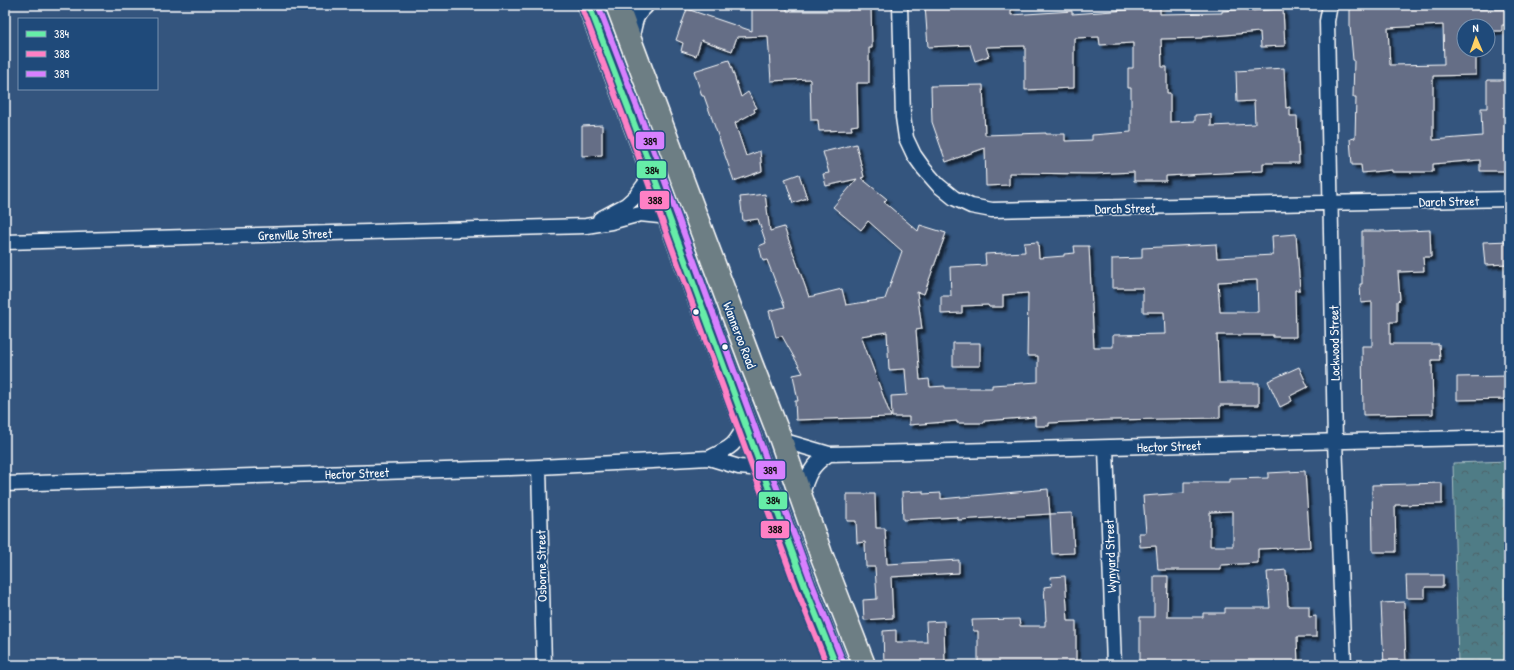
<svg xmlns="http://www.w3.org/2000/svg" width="1514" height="670" font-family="'Patrick Hand',sans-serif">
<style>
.park{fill:url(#park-crowns);stroke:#a7bec2}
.building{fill:#656e86;stroke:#fff;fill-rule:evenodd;filter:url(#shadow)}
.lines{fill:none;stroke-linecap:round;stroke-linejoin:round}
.street-casing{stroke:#fff;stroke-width:17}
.secondary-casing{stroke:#fff;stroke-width:23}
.highway-casing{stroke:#fff;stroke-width:25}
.street{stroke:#1f4a7a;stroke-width:14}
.secondary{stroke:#1f4a7a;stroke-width:20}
.highway{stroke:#6d7e84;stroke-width:22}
.bus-1-casing{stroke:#1f4a7a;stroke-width:9}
.bus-2-casing{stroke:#1f4a7a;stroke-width:9}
.bus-3-casing{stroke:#1f4a7a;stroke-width:9}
.bus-1{stroke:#66eda8;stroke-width:6}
.bus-2{stroke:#ff80c5;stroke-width:6}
.bus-3{stroke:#d880ff;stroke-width:6}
.bus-dot{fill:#fff;stroke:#1f4a7a;stroke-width:1.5}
.labels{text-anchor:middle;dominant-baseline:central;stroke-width:3.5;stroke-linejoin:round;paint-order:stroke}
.street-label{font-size:13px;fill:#fff;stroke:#1f4a7a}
.line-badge{stroke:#1f4a7a;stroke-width:1.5}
.pale-badge-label{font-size:11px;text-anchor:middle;font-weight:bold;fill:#111}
</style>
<defs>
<pattern id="park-crowns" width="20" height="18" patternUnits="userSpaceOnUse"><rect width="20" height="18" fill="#4f7c86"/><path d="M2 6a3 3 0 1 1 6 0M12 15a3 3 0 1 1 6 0" fill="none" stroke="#4e6469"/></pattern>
<filter id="shadow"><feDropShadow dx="3.5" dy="3.5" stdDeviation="1" flood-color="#0009"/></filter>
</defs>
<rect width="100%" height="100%" fill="#34557e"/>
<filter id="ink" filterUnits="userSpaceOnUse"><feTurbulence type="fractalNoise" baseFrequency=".025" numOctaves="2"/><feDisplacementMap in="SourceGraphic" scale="8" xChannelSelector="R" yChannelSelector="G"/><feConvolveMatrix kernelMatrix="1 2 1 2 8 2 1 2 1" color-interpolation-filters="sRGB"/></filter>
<g filter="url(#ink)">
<path class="park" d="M 1509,461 L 1509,665 L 1458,665 L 1453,463 Z"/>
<path class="building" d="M 925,5 L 955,5 L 955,10 L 970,5 L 1011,5 L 1011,15 L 1072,11 L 1072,14 L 1127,10 L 1127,5 L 1160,5 L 1160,14 L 1222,13 L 1222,11 L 1248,9 L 1248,11 L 1283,9 L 1285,46 L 1261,47 L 1260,32 L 1202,37 L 1202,38 L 1161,39 L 1162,67 L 1167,67 L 1167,93 L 1170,93 L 1170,122 L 1195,121 L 1195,115 L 1211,114 L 1211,126 L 1255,124 L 1254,101 L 1237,102 L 1236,71 L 1284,68 L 1286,108 L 1290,107 L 1290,116 L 1297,116 L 1299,163 L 1263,163 L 1263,171 L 1166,176 L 1166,181 L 1134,181 L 1134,172 L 1094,174 L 1009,173 L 1009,185 L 986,186 L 985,148 L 946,162 L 932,122 L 931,86 L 983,85 L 985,135 L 1046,133 L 1046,134 L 1065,134 L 1065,141 L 1092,140 L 1092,135 L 1131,132 L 1131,88 L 1128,88 L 1128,68 L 1133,68 L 1133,43 L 1100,45 L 1099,37 L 1074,38 L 1074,88 L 1025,90 L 1025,46 L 986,47 L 989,56 L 975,61 L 970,45 L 928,47 Z
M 1350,5 L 1475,5 L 1475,9 L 1509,9 L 1509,25 L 1502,25 L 1502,31 L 1488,31 L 1488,26 L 1464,26 L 1464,50 L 1474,50 L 1474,53 L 1476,53 L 1476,75 L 1433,76 L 1433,140 L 1482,136 L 1481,108 L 1487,108 L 1487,80 L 1509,80 L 1509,171 L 1480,171 L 1480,160 L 1433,164 L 1433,172 L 1392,172 L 1392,170 L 1362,173 L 1361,165 L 1352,165 L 1350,139 L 1355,138 L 1356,97 L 1353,97 L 1354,60 L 1353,60 L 1350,26 ZM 1443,25 L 1444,64 L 1390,65 L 1388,28 Z
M 871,7 L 872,48 L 869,48 L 869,83 L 857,83 L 858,125 L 851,126 L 852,130 L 819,131 L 818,120 L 811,120 L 810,80 L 809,79 L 771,81 L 768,36 L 737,37 L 732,51 L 701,40 L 696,56 L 681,51 L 683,43 L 676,40 L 687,9 L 752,31 L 752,8 L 787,8 L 787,11 L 848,11 L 848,8 Z
M 729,60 L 741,97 L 748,92 L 757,108 L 754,109 L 755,112 L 735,123 L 746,156 L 760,151 L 762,171 L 734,181 L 704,96 L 702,96 L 694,71 Z
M 602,125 L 602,155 L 582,156 L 582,126 Z
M 856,144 L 864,177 L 861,178 L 887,199 L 884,202 L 918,231 L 920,225 L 946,233 L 924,294 L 917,292 L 922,329 L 916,330 L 920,380 L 929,379 L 930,387 L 945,386 L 945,388 L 992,388 L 992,385 L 1038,382 L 1038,356 L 1027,356 L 1028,293 L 1003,295 L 1003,307 L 989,307 L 988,305 L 962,306 L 962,313 L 941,314 L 941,296 L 951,296 L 950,267 L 986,265 L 985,254 L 1025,252 L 1024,243 L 1038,242 L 1039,258 L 1064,256 L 1064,254 L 1075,253 L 1074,246 L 1089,246 L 1094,347 L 1113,347 L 1113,335 L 1165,334 L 1164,312 L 1143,312 L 1143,288 L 1112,288 L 1112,259 L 1142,258 L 1142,248 L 1216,244 L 1217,258 L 1273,255 L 1272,236 L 1296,234 L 1300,290 L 1295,290 L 1296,337 L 1273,337 L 1273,335 L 1217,335 L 1219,383 L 1259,383 L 1259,405 L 1220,405 L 1220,418 L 1111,420 L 1049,423 L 1049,426 L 1035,426 L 1035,417 L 984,421 L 984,423 L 957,423 L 957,421 L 909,425 L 909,417 L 892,417 L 891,396 L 907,395 L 905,369 L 889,370 L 887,332 L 861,336 L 891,417 L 796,420 L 795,401 L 798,401 L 793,375 L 803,373 L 782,336 L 776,337 L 769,311 L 785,307 L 767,260 L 763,261 L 759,246 L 766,243 L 758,219 L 743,221 L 740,197 L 765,194 L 770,231 L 784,227 L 809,297 L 842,289 L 846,305 L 885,299 L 902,251 L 868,221 L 861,230 L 833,207 L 857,179 L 826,186 L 823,174 L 829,173 L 823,152 ZM 1257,280 L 1258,312 L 1220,312 L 1218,282 Z
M 799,174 L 807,198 L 793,203 L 785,179 Z
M 1430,230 L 1431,257 L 1423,257 L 1424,271 L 1398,272 L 1400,300 L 1397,301 L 1397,322 L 1390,322 L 1390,344 L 1439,344 L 1440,360 L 1432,360 L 1433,414 L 1363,415 L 1362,346 L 1372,346 L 1372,302 L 1361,303 L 1360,284 L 1362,284 L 1362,231 L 1385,231 L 1385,232 Z
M 1509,241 L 1509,264 L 1485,265 L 1483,242 Z
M 953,343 L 980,343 L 980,366 L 953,366 Z
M 1299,367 L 1308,387 L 1290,396 L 1292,401 L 1280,407 L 1268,381 Z
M 1509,376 L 1509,399 L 1457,400 L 1457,377 Z
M 1305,471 L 1310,547 L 1258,549 L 1258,563 L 1221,565 L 1221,570 L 1158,570 L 1156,546 L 1140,547 L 1139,533 L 1146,533 L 1143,496 L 1184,493 L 1184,482 L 1230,482 L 1230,479 L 1268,478 L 1268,473 ZM 1233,511 L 1233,546 L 1210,546 L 1210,512 Z
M 1442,483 L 1442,504 L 1395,505 L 1396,552 L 1373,552 L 1372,485 Z
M 1048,489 L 1050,514 L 958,520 L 958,517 L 903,520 L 902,492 L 923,491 L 923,494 L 941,493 L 941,499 Z
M 847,494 L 875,494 L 876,528 L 885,528 L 887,564 L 959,560 L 959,573 L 891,577 L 893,618 L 864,620 L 863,600 L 877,599 L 875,567 L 866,567 L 865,542 L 857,543 L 856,521 L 847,521 Z
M 1072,513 L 1074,553 L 1052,554 L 1050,514 Z
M 1286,570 L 1288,606 L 1309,606 L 1309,617 L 1316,616 L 1316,637 L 1297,637 L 1298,665 L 1140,665 L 1140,617 L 1154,617 L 1154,576 L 1168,576 L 1167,617 L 1203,617 L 1203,613 L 1225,613 L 1225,608 L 1270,608 L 1267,572 Z
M 1406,575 L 1443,575 L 1443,587 L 1425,587 L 1425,598 L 1407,598 Z
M 1065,576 L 1068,621 L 1076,621 L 1076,665 L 978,665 L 978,631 L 973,631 L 972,620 L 1019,619 L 1020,626 L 1045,626 L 1045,621 L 1046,621 L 1044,587 L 1052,586 L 1051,577 Z
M 1404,602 L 1406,665 L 1384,665 L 1381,603 Z
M 944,621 L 945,665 L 884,665 L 883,631 L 896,630 L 896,642 L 927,642 L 926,622 Z"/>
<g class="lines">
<g class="street-casing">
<path id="street" d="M 900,5 L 903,117 L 906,138 L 914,155 L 924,169 L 938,185 L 954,198 L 971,206 L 992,210 L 1509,199
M 1330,5 L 1327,21 L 1335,442 L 1344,665
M 600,219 L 626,205 L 636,196 L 653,173
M 5,242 L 586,226 L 611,222 L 640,214 L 669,217
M 781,440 L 829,454 L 1509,437
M 1106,448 L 1114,665
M 709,458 C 732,447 735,446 746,423
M 539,467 L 544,665
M 5,484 L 539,467 L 709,458 L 739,467 L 762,469
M 801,497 C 807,477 810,466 829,454"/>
</g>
<g class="secondary-casing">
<path id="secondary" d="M 629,36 C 632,23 632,14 643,5"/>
</g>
<g class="highway-casing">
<path id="highway" d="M 589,5 L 648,160 L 805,587 L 836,665
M 617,5 L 751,363 L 781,440 L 821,554 L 864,665"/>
</g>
<use href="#street" class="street"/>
<use href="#secondary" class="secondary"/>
<use href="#highway" class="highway"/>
<g class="bus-1-casing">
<path id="bus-1" d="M 589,5 L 648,160 L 805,587 L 836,665"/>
</g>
<g class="bus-2-casing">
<path id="bus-2" d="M 582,8 L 641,163 L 797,590 L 827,665"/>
</g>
<g class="bus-3-casing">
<path id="bus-3" d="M 598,5 L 656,157 L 812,584 L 843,662"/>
</g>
<use href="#bus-1" class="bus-1"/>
<use href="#bus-2" class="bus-2"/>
<use href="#bus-3" class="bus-3"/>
</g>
</g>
<g class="bus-dot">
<circle cx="696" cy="312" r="3.5"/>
<circle cx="725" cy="347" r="3.5"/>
</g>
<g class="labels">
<g class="street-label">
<text transform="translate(1449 201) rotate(-1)">Darch Street</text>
<text transform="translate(1125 208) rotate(-1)">Darch Street</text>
<text transform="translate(295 234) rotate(-2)">Grenville Street</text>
<text transform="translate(740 335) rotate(69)">Wanneroo Road</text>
<text transform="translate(1334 343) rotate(-91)">Lockwood Street</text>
<text transform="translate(1169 446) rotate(-2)">Hector Street</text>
<text transform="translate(357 473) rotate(-2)">Hector Street</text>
<text transform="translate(1110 556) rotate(-92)">Wynyard Street</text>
<text transform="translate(541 566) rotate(-91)">Osborne Street</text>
</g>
</g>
<g class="line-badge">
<rect x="635" y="131" width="30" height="19" rx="4" fill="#d880ff"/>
<rect x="636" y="160" width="31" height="19" rx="4" fill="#66eda8"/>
<rect x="639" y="190" width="31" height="20" rx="4" fill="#ff80c5"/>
<rect x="755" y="460" width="31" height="20" rx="4" fill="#d880ff"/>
<rect x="758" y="491" width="30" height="19" rx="4" fill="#66eda8"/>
<rect x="760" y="520" width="30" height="19" rx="4" fill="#ff80c5"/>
</g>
<g class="pale-badge-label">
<text x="650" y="145">389</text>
<text x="652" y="174">384</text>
<text x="655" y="204">388</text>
<text x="770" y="474">389</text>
<text x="773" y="504">384</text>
<text x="775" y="533">388</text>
</g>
<rect width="1514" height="670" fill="none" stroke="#1f4a7a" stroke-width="20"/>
<rect x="10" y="10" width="1494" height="650" fill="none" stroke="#fff" stroke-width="1.5" filter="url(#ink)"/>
<rect x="18" y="18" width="140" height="72" fill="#1f4a7a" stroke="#7992af"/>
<rect x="26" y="31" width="20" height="6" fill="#66eda8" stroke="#7992af"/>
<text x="54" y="38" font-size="12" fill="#ffffff">384</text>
<rect x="26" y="51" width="20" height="6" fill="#ff80c5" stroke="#7992af"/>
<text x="54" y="58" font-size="12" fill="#ffffff">388</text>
<rect x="26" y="71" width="20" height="6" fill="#d880ff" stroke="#7992af"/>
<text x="54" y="78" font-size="12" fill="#ffffff">389</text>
<g transform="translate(1476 38) rotate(358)"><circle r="19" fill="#1f4a7a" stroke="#7992af"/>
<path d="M0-3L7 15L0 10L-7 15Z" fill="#ffd166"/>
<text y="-6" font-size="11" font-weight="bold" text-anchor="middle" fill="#ffffff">N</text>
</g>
</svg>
